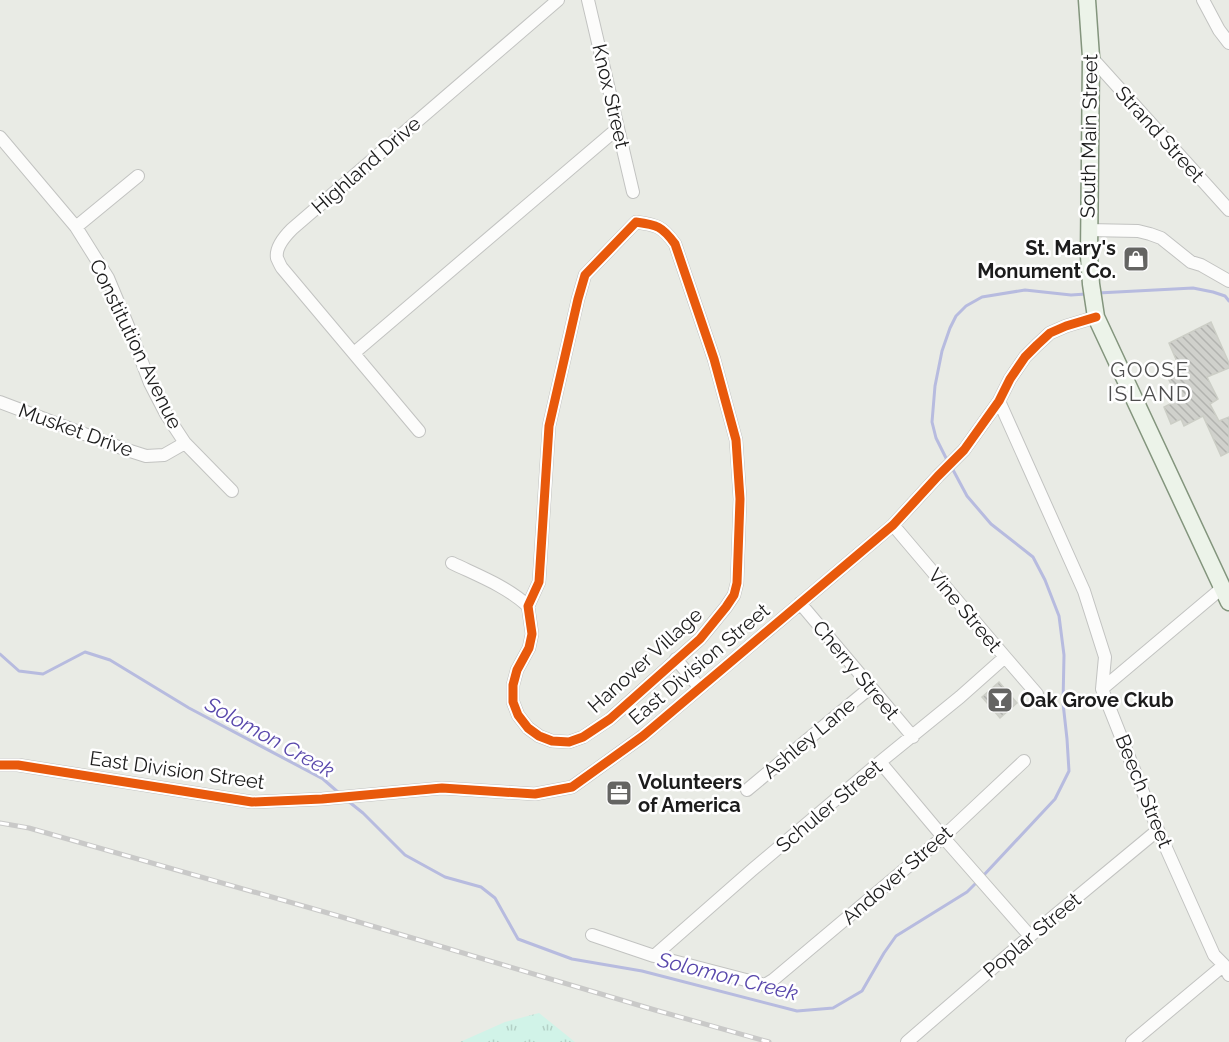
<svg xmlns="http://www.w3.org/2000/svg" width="1229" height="1042" font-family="Raleway,sans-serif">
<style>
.park{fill:url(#park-tufts)}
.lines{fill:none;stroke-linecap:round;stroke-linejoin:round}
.stream{stroke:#b7bbdf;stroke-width:3}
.building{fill:url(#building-back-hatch);stroke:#cccec6;stroke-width:1.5}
.minor-casing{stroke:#c2c3c1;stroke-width:14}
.secondary-casing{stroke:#83957d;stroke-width:19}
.minor{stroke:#fcfcfb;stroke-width:12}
.secondary{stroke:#ecf3e9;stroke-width:16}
.rail-casing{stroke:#c9c9c8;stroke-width:5}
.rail{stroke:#fff;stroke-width:3;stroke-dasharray:9;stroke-linecap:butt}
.cycleway-casing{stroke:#fff;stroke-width:13}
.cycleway{stroke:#e8590c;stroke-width:9}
.labels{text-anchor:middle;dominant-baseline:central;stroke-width:5;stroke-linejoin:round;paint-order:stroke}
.street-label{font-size:20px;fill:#1c1c1c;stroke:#fff}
.poi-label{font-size:20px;font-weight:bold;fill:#1c1c1c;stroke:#fff;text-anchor:start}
.neighbourhood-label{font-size:21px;letter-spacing:1.5px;fill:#4f4f4f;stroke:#fff}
.water-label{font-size:21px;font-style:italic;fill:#5948ac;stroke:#fff}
</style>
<defs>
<pattern id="park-tufts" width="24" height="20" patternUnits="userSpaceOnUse" patternTransform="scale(1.5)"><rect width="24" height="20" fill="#d1f3e8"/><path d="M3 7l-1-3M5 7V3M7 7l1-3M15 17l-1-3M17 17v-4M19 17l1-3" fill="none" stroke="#b3d0c6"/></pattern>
<pattern id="building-back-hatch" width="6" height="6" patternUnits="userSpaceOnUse" patternTransform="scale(1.5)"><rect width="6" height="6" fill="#d0d1cc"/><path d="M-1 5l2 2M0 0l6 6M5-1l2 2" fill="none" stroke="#b2b3af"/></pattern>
</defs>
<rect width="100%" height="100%" fill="#e9ebe5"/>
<path class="park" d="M 539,1013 L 575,1042 L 460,1042 L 505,1022 Z"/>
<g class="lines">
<path class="stream" d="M 1098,293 L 1193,288 L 1213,292 L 1225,296 L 1229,301
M 947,460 L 936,438 L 932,422 L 935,386 L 942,351 L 950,328 L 956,316 L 966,306 L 982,297 L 1025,290 L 1071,295 L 1086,294
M 952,468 L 967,496 L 991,524 L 1033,557 L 1045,580 L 1059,616 L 1064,655 L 1063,703 L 1067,739 L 1069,771 L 1055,799 L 983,876
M 0,654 L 19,671 L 43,674 L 85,652 L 110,660 L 189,708 L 323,779 L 339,793
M 348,801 L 363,813 L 405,855 L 445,877 L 481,887 L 495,898 L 518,939 L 572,959 L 642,971 L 797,1011 L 833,1008 L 862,991 L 884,953 L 896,936 L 967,892 L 978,881"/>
</g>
<path class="building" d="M 1211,322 L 1229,363 L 1229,368 L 1207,377 L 1218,399 L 1210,404 L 1219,421 L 1229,417 L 1229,452 L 1221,456 L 1203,416 L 1184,426 L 1181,419 L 1171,424 L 1164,407 L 1172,403 L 1169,398 L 1176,394 L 1168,378 L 1181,371 L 1169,343 Z
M 999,682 L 1017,703 L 1000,718 L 982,697 Z"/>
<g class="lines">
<g class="minor-casing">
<path id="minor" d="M 588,0 L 633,192
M 1203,0 L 1219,30 L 1229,43
M 1091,57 L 1229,210
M 0,137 L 76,227 L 108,278 L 131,333 L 150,383 L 166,414 L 185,443 L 232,491
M 636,222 C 657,225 662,226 675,244 L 714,359 L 736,440 L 740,499 L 737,583 L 734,595 L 726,607 L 700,639 L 610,719 L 583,737 L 569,742 L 552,741 L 539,736 L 528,728 L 518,715 L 513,702 L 513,685 L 517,670 L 529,648 L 532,634 L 528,606 L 539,582 L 549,426 L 578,299 L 585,275 Z
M 76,227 L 138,176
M 1088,230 L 1138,231 L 1150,234 L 1161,238 L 1191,262 L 1201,265 L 1229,281
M 354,353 L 618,128
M 999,401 L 1084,591 L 1105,657 L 1102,689 L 1158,830 L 1214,955 L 1224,965 L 1229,975
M 0,402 L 124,449 L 146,456 L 164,455 L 185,443
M 419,431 L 282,268 C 281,267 277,258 277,258 C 275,247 285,236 292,229 L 558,0
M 893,525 L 1005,657 L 1037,694
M 452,563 C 479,576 506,586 528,606
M 800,603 L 913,737
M 676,659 L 699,687
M 1102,689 L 1222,588
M 880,762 L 943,837 L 1030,936
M 0,765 L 18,765 L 252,802 L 322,799 L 442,788 L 535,794 L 572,787 L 643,736 L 893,525 L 938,476 L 964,450 L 999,401 L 1010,379 L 1025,357 L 1037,345 L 1050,333 L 1066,326 L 1096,317
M 747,790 L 871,687
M 592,935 L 654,956 L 765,985 L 773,980 L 943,837 L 1024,761
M 654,956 L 752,870 L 880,762 L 960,697 L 1005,657
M 907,1042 L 1030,936 L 1158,830
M 1132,1042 L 1224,965"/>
</g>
<g class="secondary-casing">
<path id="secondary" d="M 1087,0 L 1091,57 L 1089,256 L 1091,284 L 1096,317 L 1229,602"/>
</g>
<use href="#minor" class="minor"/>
<use href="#secondary" class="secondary"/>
<g class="rail-casing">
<path id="rail" d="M 0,823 L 29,828 L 335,915 L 655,1010 L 769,1042"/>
</g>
<use href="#rail" class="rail"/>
<g class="cycleway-casing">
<path id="cycleway" d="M 636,222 C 657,225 662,226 675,244 L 714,359 L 736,440 L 740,499 L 737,583 L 734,595 L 726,607 L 700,639 L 610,719 L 583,737 L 569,742 L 552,741 L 539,736 L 528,728 L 518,715 L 513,702 L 513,685 L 517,670 L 529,648 L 532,634 L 528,606 L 539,582 L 549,426 L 578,299 L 585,275 Z
M 0,765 L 18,765 L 252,802 L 322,799 L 442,788 L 535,794 L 572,787 L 643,736 L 893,525 L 938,476 L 964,450 L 999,401 L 1010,379 L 1025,357 L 1037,345 L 1050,333 L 1066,326 L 1096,317"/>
</g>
<use href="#cycleway" class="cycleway"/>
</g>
<defs>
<g id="shop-square" transform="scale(1.35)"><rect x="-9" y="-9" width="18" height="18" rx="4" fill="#646462" stroke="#fff"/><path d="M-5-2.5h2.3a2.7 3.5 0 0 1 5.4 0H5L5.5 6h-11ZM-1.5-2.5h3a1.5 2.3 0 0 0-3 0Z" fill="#fff"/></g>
<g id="bar-square" transform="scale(1.35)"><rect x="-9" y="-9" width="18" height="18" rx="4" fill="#646462" stroke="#fff"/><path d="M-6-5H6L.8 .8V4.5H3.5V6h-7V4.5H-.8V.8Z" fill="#fff"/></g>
<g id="office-square" transform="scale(1.35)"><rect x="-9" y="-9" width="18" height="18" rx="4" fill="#646462" stroke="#fff"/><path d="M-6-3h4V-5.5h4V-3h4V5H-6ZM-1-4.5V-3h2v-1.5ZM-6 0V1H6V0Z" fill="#fff"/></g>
</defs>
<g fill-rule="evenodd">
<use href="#shop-square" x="1136" y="259"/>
<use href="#bar-square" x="1000" y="700"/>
<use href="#office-square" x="619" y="793"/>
</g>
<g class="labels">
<g class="street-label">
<text transform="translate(611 96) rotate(77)">Knox Street</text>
<text transform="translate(1160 134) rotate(48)">Strand Street</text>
<text transform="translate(1089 136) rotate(-89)">South Main Street</text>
<text transform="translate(366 165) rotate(-41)">Highland Drive</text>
<text transform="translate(136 344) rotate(64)">Constitution Avenue</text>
<text transform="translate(76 430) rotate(20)">Musket Drive</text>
<text transform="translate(965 610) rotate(50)">Vine Street</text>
<text transform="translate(645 660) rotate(-42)">Hanover Village</text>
<text transform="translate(699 664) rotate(-40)">East Division Street</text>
<text transform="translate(856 670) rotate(50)">Cherry Street</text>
<text transform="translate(809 738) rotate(-40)">Ashley Lane</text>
<text transform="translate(177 770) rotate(8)">East Division Street</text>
<text transform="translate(1144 791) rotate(68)">Beech Street</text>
<text transform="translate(829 806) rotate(-40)">Schuler Street</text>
<text transform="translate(897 875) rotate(-41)">Andover Street</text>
<text transform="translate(1032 935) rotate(-40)">Poplar Street</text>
</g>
<g class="poi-label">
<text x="1116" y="248" text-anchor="end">St. Mary's<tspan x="1116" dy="23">Monument Co.</tspan></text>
<text x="1020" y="700">Oak Grove Ckub</text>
<text x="638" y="782">Volunteers<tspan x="638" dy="23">of America</tspan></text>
</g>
<g class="neighbourhood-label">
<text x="1150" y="369">GOOSE<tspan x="1150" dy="24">ISLAND</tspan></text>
</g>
<g class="water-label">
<text transform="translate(270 737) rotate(29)">Solomon Creek</text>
<text transform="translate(728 976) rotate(14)">Solomon Creek</text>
</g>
</g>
</svg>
